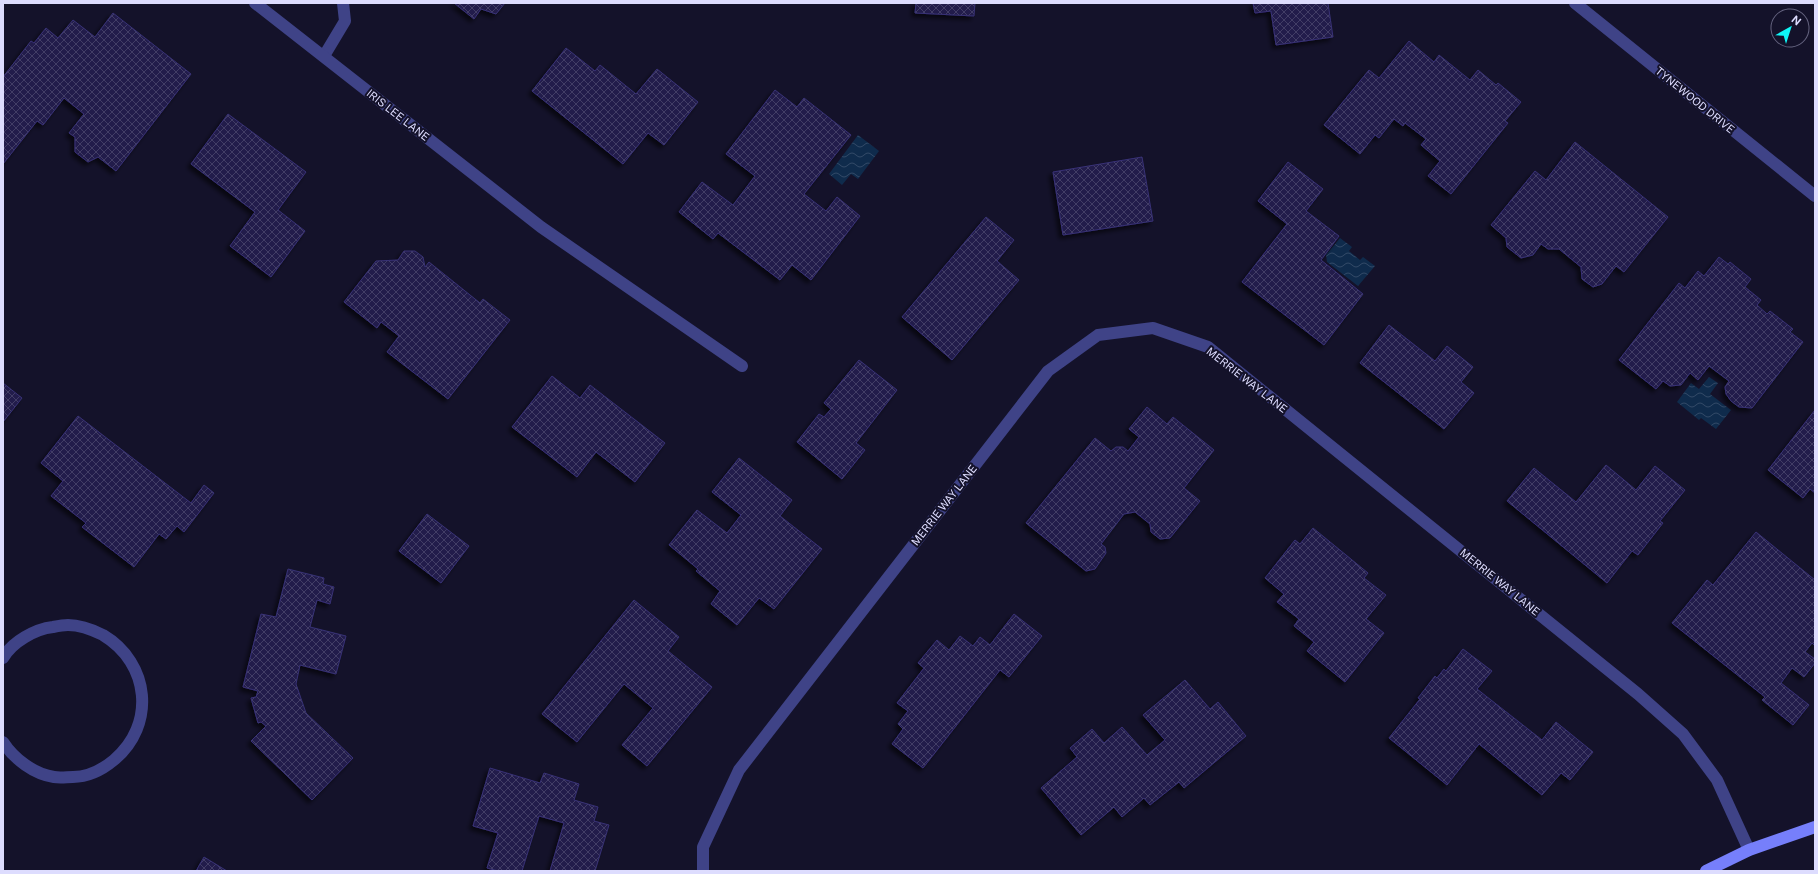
<svg xmlns="http://www.w3.org/2000/svg" width="1818" height="874" font-family="'Public Sans',sans-serif">
<style>
.water{fill:url(#water-waves)}
.building{fill:url(#building-cross-hatch);stroke:#383176;filter:url(#shadow)}
.lines{fill:none;stroke-linecap:round;stroke-linejoin:round}
.lane{stroke:#3f4387;stroke-width:12}
.street{stroke:#3f4387;stroke-width:12}
.secondary{stroke:#767ffb;stroke-width:12}
.labels{text-anchor:middle;dominant-baseline:central;stroke-width:4;stroke-linejoin:round;paint-order:stroke}
.street-label{font-size:11px;fill:#dddcfe;stroke:#14122a}
</style>
<defs>
<pattern id="water-waves" width="16" height="10" patternUnits="userSpaceOnUse"><rect width="16" height="10" fill="#0f2b4c"/><path d="M0 5q4-4 8 0t8 0" fill="none" stroke="#324967"/></pattern>
<pattern id="building-cross-hatch" width="8" height="8" patternUnits="userSpaceOnUse"><rect width="8" height="8" fill="#231e4b"/><path d="M0 0l8 8M0 8l8-8" fill="none" stroke="#423e66"/></pattern>
<filter id="shadow"><feDropShadow dx="-3.5" dy="3.5" stdDeviation="2" flood-color="#0009"/></filter>
</defs>
<rect width="100%" height="100%" fill="#14122a"/>
<path class="water" d="M 858,135 L 879,151 L 858,179 L 851,174 L 842,185 L 829,174 Z
M 1340,238 L 1352,247 L 1349,251 L 1360,260 L 1363,257 L 1375,266 L 1358,286 L 1327,262 L 1326,255 Z
M 1709,377 L 1718,383 L 1710,394 L 1731,410 L 1716,429 L 1701,418 L 1699,420 L 1677,402 L 1691,383 L 1699,389 Z"/>
<path class="building" d="M 454,3 L 505,3 L 496,14 L 481,9 L 474,19 Z
M 916,3 L 975,3 L 974,16 L 915,13 Z
M 1253,3 L 1328,3 L 1333,37 L 1276,45 L 1271,11 L 1255,13 Z
M 113,13 L 191,74 L 116,171 L 98,157 L 88,162 L 75,152 L 75,137 L 69,133 L 84,114 L 64,98 L 43,125 L 37,121 L 3,164 L 3,77 L 31,41 L 34,43 L 46,28 L 58,38 L 73,20 L 95,37 Z
M 1409,41 L 1434,62 L 1439,55 L 1470,80 L 1478,70 L 1496,85 L 1498,83 L 1521,102 L 1505,121 L 1508,123 L 1451,194 L 1428,176 L 1440,161 L 1421,145 L 1426,139 L 1405,123 L 1403,126 L 1394,119 L 1379,138 L 1375,135 L 1360,154 L 1324,125 L 1369,70 L 1379,78 Z
M 566,48 L 595,71 L 600,65 L 636,94 L 657,69 L 698,102 L 664,145 L 648,133 L 623,164 L 532,91 Z
M 775,90 L 797,107 L 804,98 L 851,135 L 804,194 L 826,211 L 837,197 L 860,216 L 811,280 L 792,265 L 780,280 L 718,233 L 713,239 L 679,212 L 702,182 L 733,205 L 755,176 L 726,154 Z
M 228,114 L 306,172 L 278,210 L 305,231 L 271,277 L 230,246 L 255,212 L 191,164 Z
M 1575,142 L 1668,217 L 1624,272 L 1616,266 L 1602,284 L 1593,287 L 1582,279 L 1581,267 L 1559,249 L 1548,249 L 1541,244 L 1533,255 L 1521,258 L 1507,247 L 1506,238 L 1491,225 L 1535,171 L 1546,180 Z
M 1142,157 L 1153,221 L 1063,235 L 1053,172 Z
M 1288,162 L 1323,189 L 1306,211 L 1339,236 L 1321,260 L 1363,294 L 1324,345 L 1242,282 L 1287,224 L 1258,201 Z
M 986,217 L 1014,240 L 997,261 L 1019,280 L 952,360 L 902,317 Z
M 404,251 L 415,251 L 423,257 L 425,267 L 429,262 L 480,303 L 483,299 L 510,320 L 448,399 L 387,352 L 399,336 L 381,322 L 377,328 L 344,302 L 376,261 L 398,260 Z
M 1719,257 L 1728,264 L 1730,262 L 1751,279 L 1745,287 L 1761,300 L 1757,305 L 1767,314 L 1770,311 L 1793,329 L 1790,332 L 1803,342 L 1752,408 L 1739,407 L 1731,401 L 1726,394 L 1725,387 L 1729,381 L 1709,366 L 1698,380 L 1690,373 L 1681,385 L 1670,386 L 1663,381 L 1656,389 L 1619,360 L 1679,283 L 1685,288 L 1698,271 L 1704,276 Z
M 1389,325 L 1435,361 L 1447,346 L 1473,367 L 1461,382 L 1474,393 L 1444,429 L 1360,363 Z
M 859,360 L 897,390 L 856,443 L 865,450 L 842,479 L 797,442 L 819,414 L 824,417 L 831,409 L 824,403 Z
M 552,376 L 580,398 L 590,385 L 665,443 L 635,482 L 596,452 L 577,477 L 512,427 Z
M 3,383 L 22,398 L 3,422 Z
M 1147,407 L 1167,424 L 1173,417 L 1214,450 L 1184,488 L 1200,501 L 1170,538 L 1160,539 L 1151,532 L 1150,524 L 1135,512 L 1124,514 L 1101,544 L 1105,547 L 1106,553 L 1095,569 L 1086,571 L 1026,523 L 1095,438 L 1111,451 L 1116,447 L 1123,447 L 1128,451 L 1139,437 L 1129,429 Z
M 1815,410 L 1815,493 L 1810,489 L 1803,498 L 1768,470 Z
M 78,416 L 191,503 L 204,485 L 214,493 L 184,532 L 177,526 L 166,539 L 159,534 L 134,567 L 82,527 L 86,523 L 51,496 L 63,481 L 41,463 Z
M 739,458 L 792,500 L 780,516 L 822,549 L 774,609 L 759,598 L 737,625 L 711,604 L 720,591 L 696,571 L 698,569 L 669,545 L 697,510 L 727,533 L 741,515 L 712,492 Z
M 1606,465 L 1636,490 L 1655,466 L 1685,490 L 1660,521 L 1663,523 L 1638,555 L 1632,551 L 1607,583 L 1507,501 L 1534,468 L 1576,502 Z
M 427,514 L 469,546 L 441,583 L 399,551 Z
M 1313,528 L 1368,573 L 1364,578 L 1386,595 L 1366,619 L 1384,633 L 1345,682 L 1307,651 L 1314,642 L 1294,626 L 1299,619 L 1277,602 L 1284,594 L 1265,578 L 1295,540 L 1300,544 Z
M 1756,532 L 1815,580 L 1815,646 L 1812,643 L 1805,652 L 1815,659 L 1815,663 L 1804,677 L 1792,668 L 1781,683 L 1809,705 L 1793,725 L 1762,700 L 1765,697 L 1672,623 L 1707,580 L 1713,585 Z
M 288,569 L 324,578 L 323,584 L 334,587 L 330,604 L 317,600 L 310,627 L 346,636 L 336,674 L 300,665 L 296,684 L 306,713 L 353,758 L 312,800 L 251,741 L 266,726 L 261,722 L 258,723 L 251,698 L 256,697 L 258,691 L 243,687 L 261,614 L 276,617 Z
M 634,600 L 679,637 L 668,651 L 712,687 L 647,766 L 622,745 L 653,708 L 624,684 L 577,742 L 542,714 Z
M 1014,614 L 1042,636 L 1009,677 L 1000,670 L 923,768 L 892,744 L 903,729 L 898,724 L 908,711 L 897,703 L 924,668 L 918,663 L 937,640 L 949,650 L 960,636 L 973,646 L 980,637 L 990,645 Z
M 1463,649 L 1492,671 L 1477,689 L 1542,740 L 1556,722 L 1593,752 L 1570,780 L 1561,773 L 1542,795 L 1479,744 L 1447,785 L 1389,738 L 1420,699 L 1418,698 L 1435,676 L 1437,678 L 1444,669 L 1446,671 Z
M 1185,680 L 1210,709 L 1218,702 L 1246,736 L 1184,788 L 1179,782 L 1150,805 L 1144,798 L 1122,817 L 1114,807 L 1081,835 L 1041,788 L 1077,757 L 1070,748 L 1092,729 L 1104,743 L 1122,727 L 1147,755 L 1165,740 L 1143,715 Z
M 490,768 L 540,783 L 544,773 L 579,784 L 574,800 L 598,807 L 594,821 L 609,825 L 595,871 L 550,871 L 564,823 L 539,816 L 522,871 L 498,871 L 487,868 L 498,833 L 473,826 Z
M 204,857 L 227,871 L 196,871 Z"/>
<g class="lines">
<path class="lane" d="M 324,56 L 345,21 L 343,3"/>
<path class="street" d="M 255,3 L 541,227 L 742,366
M 1575,3 L 1815,196
M 3,658 C 12,642 35,629 53,627 C 58,626 63,625 68,625 C 80,625 93,630 103,635 C 150,663 156,725 114,760 C 102,770 88,777 73,777 C 67,777 60,778 54,777 C 34,774 14,759 3,742
M 703,871 L 703,847 L 739,770 L 1048,371 L 1098,335 L 1153,328 L 1208,347 L 1638,694 L 1683,734 L 1717,780 L 1749,850"/>
<path class="secondary" d="M 1706,871 L 1749,850 L 1815,827"/>
</g>
<g class="labels">
<g class="street-label">
<text transform="translate(1695 100) rotate(39)">TYNEWOOD DRIVE</text>
<text transform="translate(398 115) rotate(38)">IRIS LEE LANE</text>
<text transform="translate(1247 380) rotate(38)">MERRIE WAY LANE</text>
<text transform="translate(944 505) rotate(-52)">MERRIE WAY LANE</text>
<text transform="translate(1500 582) rotate(39)">MERRIE WAY LANE</text>
</g>
</g>
<rect width="1818" height="874" fill="none" stroke="#dddcfe" stroke-width="8"/>
<g transform="translate(1790 28) rotate(39)"><circle r="19" fill="#14122a" stroke="#64637f"/>
<path d="M0-3L7 15L0 10L-7 15Z" fill="#0ff6f7"/>
<text y="-6" font-size="11" font-weight="bold" text-anchor="middle" fill="#dddcfe">N</text>
</g>
</svg>
